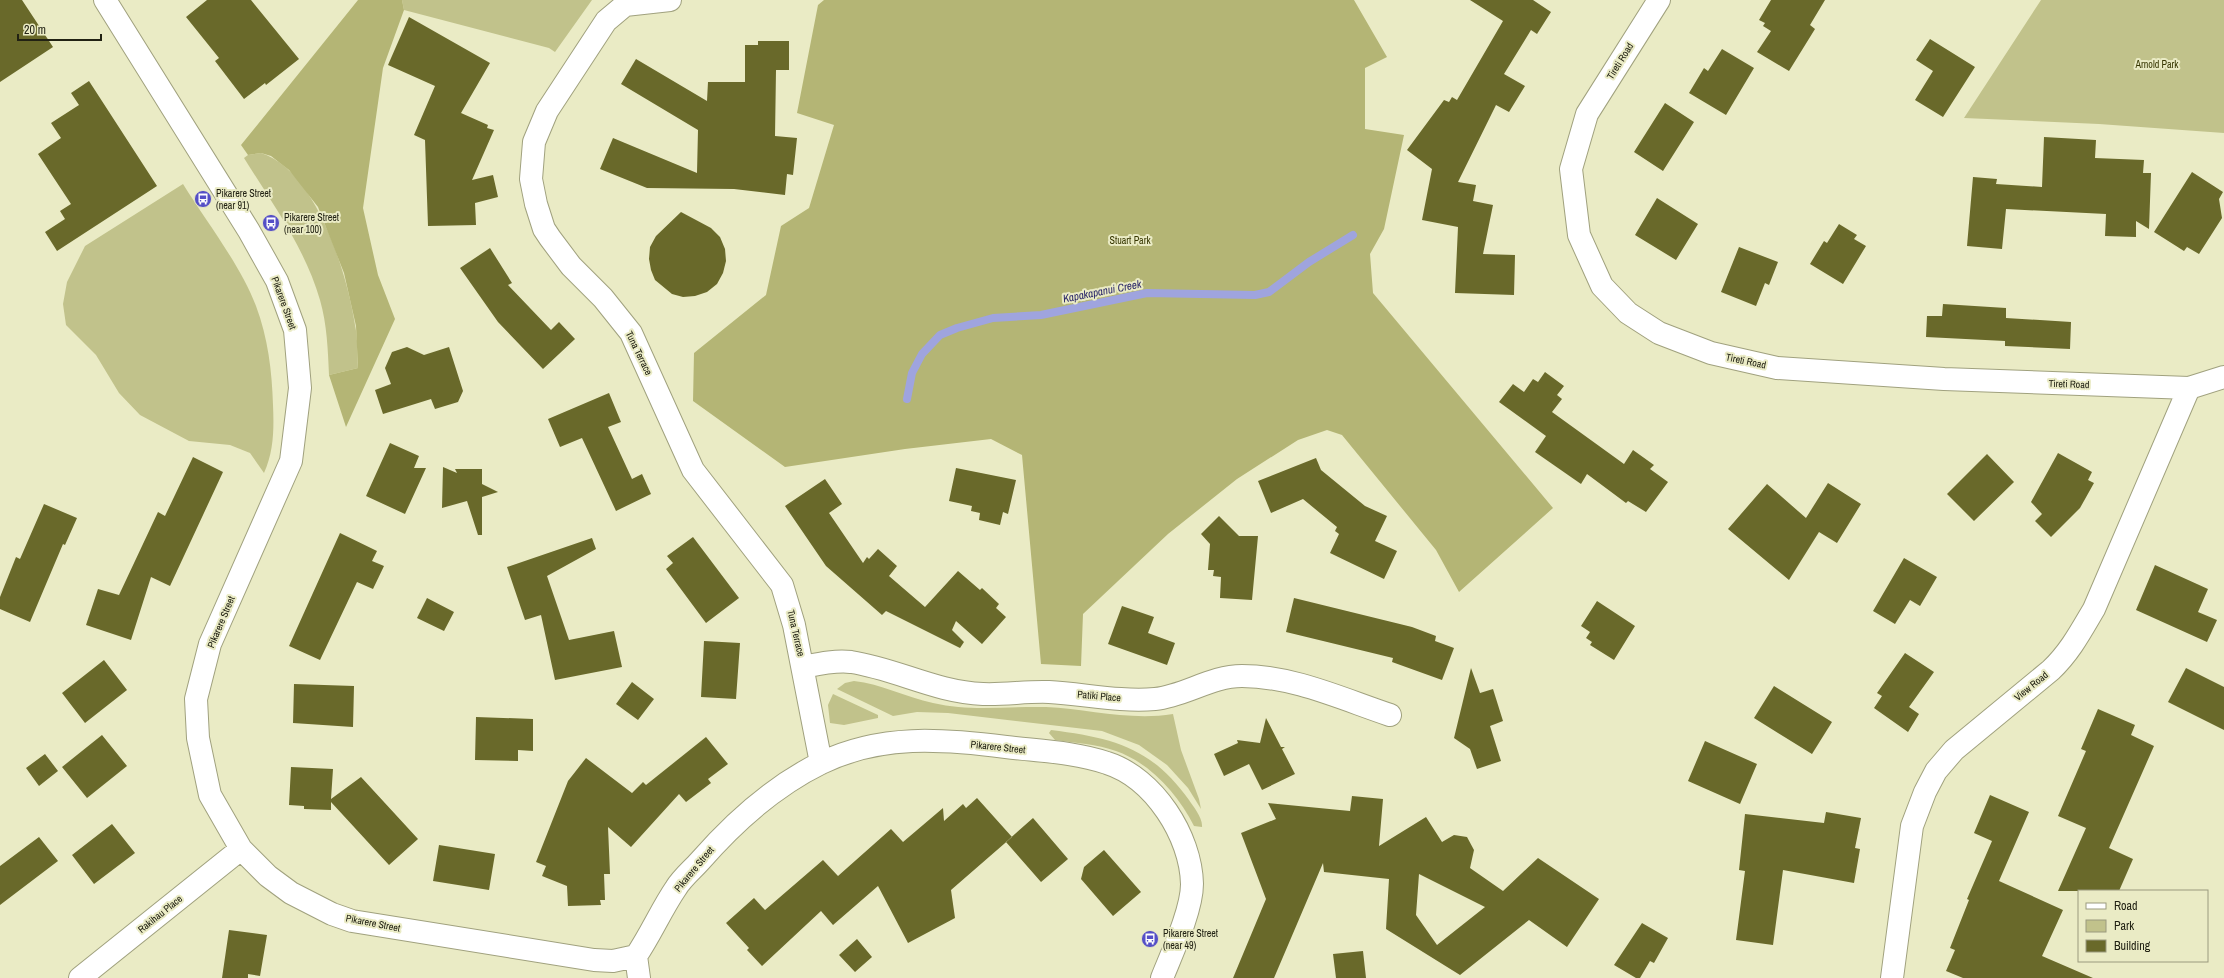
<svg xmlns="http://www.w3.org/2000/svg" width="2224" height="978" font-family="'Archivo Narrow',sans-serif">
<style>
.green{fill:#c1c28b}
.forest{fill:#b4b575}
.lines{fill:none;stroke-linecap:round;stroke-linejoin:round}
.stream{stroke:#9fa4de;stroke-width:8}
.building{fill:#69692a;fill-rule:evenodd}
.minor-casing{stroke:#a0a17e;stroke-width:24}
.minor{stroke:#fff;stroke-width:22}
.labels{text-anchor:middle;dominant-baseline:central;stroke-width:4;stroke-linejoin:round;paint-order:stroke}
.street-label{font-size:10px;fill:#212113;stroke:#eaebc5}
.park-label{font-size:10px;fill:#363601;stroke:#eaebc5}
.poi-label{font-size:10px;fill:#212113;stroke:#eaebc5;text-anchor:start}
.water-label{font-size:11px;font-style:italic;fill:#282468;stroke:#eaebc5}
</style>
<rect width="100%" height="100%" fill="#eaebc5"/>
<path class="green" d="M 402,0 L 592,0 L 555,52 L 549,48 L 404,10 Z
M 2041,0 L 2224,0 L 2224,133 L 2099,124 L 1964,118 Z
M 261,153 C 316,170 347,273 355,325 C 358,339 357,354 358,368 L 329,375 C 328,351 327,324 320,300 C 305,248 272,203 244,158 L 248,155 Z
M 183,184 C 206,221 241,266 256,306 C 268,338 272,371 273,405 C 274,428 274,451 264,473 L 250,453 L 230,445 L 189,441 L 140,415 L 119,393 L 96,355 L 66,325 L 63,304 L 67,282 L 85,246 Z
M 854,681 C 881,684 906,697 933,703 C 971,712 1008,706 1046,707 C 1088,709 1130,721 1173,714 L 1181,750 L 1199,799 L 1201,809 L 1188,788 L 1167,765 L 1139,745 L 1102,731 L 948,713 L 917,712 L 893,716 L 837,689 L 845,683 Z
M 833,694 L 878,715 L 878,718 L 844,725 L 830,723 L 828,705 Z
M 1051,730 C 1113,738 1151,747 1189,800 C 1193,806 1203,818 1202,827 L 1194,826 C 1178,794 1150,763 1116,751 C 1097,744 1075,743 1055,740 L 1049,733 Z"/>
<path class="forest" d="M 358,0 L 402,0 L 404,10 L 383,68 L 363,208 L 378,275 L 395,319 L 346,427 L 329,375 L 358,368 L 356,326 L 344,273 L 318,207 L 289,170 L 271,156 L 261,153 L 248,155 L 241,145 Z
M 824,0 L 1354,0 L 1387,57 L 1365,68 L 1365,129 L 1404,135 L 1384,229 L 1370,254 L 1373,293 L 1553,508 L 1459,592 L 1436,550 L 1342,435 L 1327,430 L 1298,440 L 1237,479 L 1168,534 L 1083,614 L 1081,666 L 1041,664 L 1022,455 L 991,439 L 905,449 L 785,467 L 693,401 L 694,353 L 766,295 L 781,226 L 809,208 L 834,125 L 797,113 L 818,5 Z"/>
<g class="lines">
<path class="stream" d="M 907,399 L 912,373 L 922,354 L 940,335 L 957,328 L 993,318 L 1041,315 L 1147,293 L 1255,295 L 1269,292 L 1309,262 L 1353,235"/>
</g>
<path class="building" d="M 0,0 L 22,0 L 53,47 L 0,82 Z
M 207,0 L 251,0 L 299,59 L 266,85 L 265,83 L 244,99 L 215,61 L 219,58 L 186,17 Z
M 1470,0 L 1533,0 L 1551,12 L 1537,34 L 1531,30 L 1504,74 L 1525,86 L 1509,112 L 1496,105 L 1458,182 L 1476,185 L 1473,201 L 1493,205 L 1483,254 L 1515,255 L 1514,295 L 1455,293 L 1458,227 L 1422,220 L 1432,169 L 1407,150 L 1444,100 L 1449,102 L 1452,97 L 1457,100 L 1503,21 Z
M 1771,0 L 1825,0 L 1810,25 L 1815,29 L 1789,71 L 1757,52 L 1771,31 L 1763,26 L 1765,23 L 1759,20 Z
M 409,17 L 490,63 L 461,113 L 488,125 L 487,128 L 494,130 L 472,180 L 493,175 L 498,197 L 475,203 L 476,225 L 428,226 L 425,140 L 414,135 L 435,86 L 388,65 Z
M 1930,39 L 1975,67 L 1943,117 L 1915,100 L 1933,71 L 1916,60 Z
M 758,41 L 789,41 L 789,70 L 776,70 L 775,136 L 797,138 L 793,175 L 787,174 L 785,195 L 734,189 L 647,188 L 600,169 L 613,138 L 697,173 L 698,130 L 621,84 L 636,59 L 707,101 L 708,82 L 745,82 L 745,45 L 758,45 Z
M 1722,49 L 1754,68 L 1726,115 L 1689,93 L 1704,68 L 1708,71 Z
M 89,81 L 157,186 L 57,251 L 45,232 L 65,219 L 60,211 L 71,204 L 38,154 L 61,138 L 51,123 L 79,105 L 71,93 Z
M 1665,103 L 1694,122 L 1663,171 L 1634,152 Z
M 2044,137 L 2096,140 L 2095,158 L 2144,160 L 2143,173 L 2151,173 L 2149,229 L 2136,221 L 2136,237 L 2105,236 L 2106,214 L 2006,209 L 2002,249 L 1967,246 L 1973,177 L 1997,179 L 1996,184 L 2042,187 Z
M 2192,172 L 2223,192 L 2219,199 L 2222,218 L 2199,254 L 2187,247 L 2184,251 L 2154,232 Z
M 1657,198 L 1698,224 L 1676,260 L 1635,235 Z
M 681,212 L 711,228 L 720,237 L 725,249 L 726,261 L 723,273 L 717,284 L 707,292 L 695,296 L 683,297 L 672,294 L 655,280 L 651,270 L 649,259 L 650,247 L 656,236 Z
M 1839,224 L 1857,235 L 1854,239 L 1866,246 L 1843,284 L 1810,264 L 1824,241 L 1827,243 Z
M 1739,247 L 1778,262 L 1769,285 L 1765,283 L 1756,306 L 1721,292 Z
M 490,248 L 512,283 L 508,285 L 551,330 L 559,322 L 575,339 L 543,369 L 498,322 L 460,268 Z
M 1943,304 L 2006,308 L 2006,318 L 2071,322 L 2070,349 L 2005,346 L 2005,341 L 1926,337 L 1927,316 L 1942,316 Z
M 407,347 L 424,355 L 449,347 L 463,391 L 458,402 L 435,409 L 431,399 L 383,414 L 375,390 L 391,384 L 385,368 L 392,352 Z
M 1545,372 L 1564,386 L 1557,395 L 1562,399 L 1552,412 L 1624,464 L 1633,450 L 1654,465 L 1650,469 L 1668,482 L 1646,512 L 1628,501 L 1626,503 L 1587,474 L 1581,484 L 1535,452 L 1546,436 L 1499,402 L 1513,384 L 1524,392 L 1533,379 L 1538,382 Z
M 609,393 L 621,422 L 608,427 L 632,479 L 642,474 L 651,494 L 616,511 L 582,438 L 560,447 L 548,419 Z
M 390,443 L 419,456 L 414,468 L 426,468 L 405,514 L 366,496 Z
M 2058,453 L 2092,472 L 2088,480 L 2094,483 L 2080,508 L 2051,537 L 2035,521 L 2042,514 L 2031,502 Z
M 1987,454 L 2014,482 L 1974,521 L 1947,494 Z
M 193,457 L 223,472 L 170,586 L 151,577 L 131,640 L 86,625 L 98,589 L 119,595 L 158,512 L 165,516 Z
M 1316,458 L 1321,470 L 1365,506 L 1387,516 L 1375,541 L 1397,551 L 1384,579 L 1330,553 L 1339,534 L 1335,531 L 1337,527 L 1303,499 L 1271,513 L 1258,481 Z
M 443,467 L 457,473 L 455,469 L 482,469 L 482,484 L 498,492 L 482,497 L 482,535 L 478,535 L 467,501 L 442,508 Z
M 956,468 L 1016,480 L 1008,514 L 1003,512 L 1000,525 L 979,520 L 980,513 L 971,511 L 972,506 L 949,501 Z
M 825,479 L 842,504 L 829,513 L 863,563 L 867,557 L 869,559 L 878,549 L 897,566 L 889,576 L 925,607 L 958,571 L 980,590 L 982,588 L 999,604 L 996,608 L 1006,617 L 982,644 L 956,621 L 952,630 L 964,642 L 960,648 L 886,611 L 882,615 L 826,566 L 785,506 Z
M 1828,483 L 1861,504 L 1837,543 L 1819,532 L 1789,580 L 1728,529 L 1767,484 L 1806,518 Z
M 44,504 L 77,518 L 65,545 L 63,544 L 30,622 L 0,609 L 0,597 L 16,557 L 20,559 Z
M 1219,516 L 1239,536 L 1258,536 L 1252,600 L 1220,598 L 1221,577 L 1213,576 L 1214,570 L 1208,570 L 1210,544 L 1201,534 Z
M 340,533 L 377,551 L 372,561 L 384,566 L 373,589 L 357,582 L 320,660 L 289,646 Z
M 693,537 L 739,598 L 706,623 L 666,569 L 673,563 L 667,556 Z
M 592,538 L 596,549 L 547,576 L 569,640 L 614,631 L 622,667 L 555,680 L 541,615 L 525,620 L 507,567 Z
M 1904,558 L 1937,577 L 1920,606 L 1910,600 L 1895,624 L 1873,611 Z
M 2155,565 L 2208,589 L 2198,612 L 2217,620 L 2207,642 L 2136,610 Z
M 427,598 L 454,612 L 444,631 L 417,618 Z
M 1294,598 L 1412,627 L 1436,636 L 1435,641 L 1454,648 L 1442,680 L 1392,662 L 1393,658 L 1286,632 Z
M 1597,601 L 1635,626 L 1614,660 L 1590,645 L 1592,642 L 1586,638 L 1590,632 L 1581,626 Z
M 1122,606 L 1154,617 L 1148,633 L 1175,643 L 1167,665 L 1108,644 Z
M 704,641 L 740,643 L 736,699 L 701,697 Z
M 1905,653 L 1934,672 L 1909,707 L 1919,714 L 1908,732 L 1874,708 L 1882,696 L 1877,693 Z
M 104,660 L 127,690 L 85,723 L 62,693 Z
M 1471,668 L 1480,693 L 1493,689 L 1503,721 L 1490,726 L 1501,761 L 1477,769 L 1470,749 L 1454,738 Z
M 2186,668 L 2224,687 L 2224,730 L 2168,702 Z
M 632,682 L 654,699 L 638,720 L 616,704 Z
M 294,684 L 354,686 L 353,727 L 293,723 Z
M 1774,686 L 1832,722 L 1812,754 L 1754,718 Z
M 2098,709 L 2135,725 L 2131,735 L 2154,746 L 2109,848 L 2133,859 L 2119,891 L 2058,891 L 2086,828 L 2058,816 L 2086,751 L 2081,749 Z
M 476,717 L 533,719 L 533,751 L 518,750 L 518,761 L 475,760 Z
M 1266,718 L 1281,747 L 1285,747 L 1282,749 L 1295,774 L 1262,790 L 1249,764 L 1224,776 L 1214,754 L 1238,743 L 1237,740 L 1260,743 Z
M 102,735 L 127,766 L 87,798 L 62,767 Z
M 706,737 L 728,764 L 708,779 L 711,783 L 686,802 L 679,794 L 631,847 L 608,827 L 610,874 L 604,874 L 605,900 L 600,900 L 601,905 L 568,906 L 567,886 L 542,876 L 546,866 L 536,862 L 568,781 L 586,758 L 632,793 L 643,782 L 646,785 Z
M 1705,741 L 1757,764 L 1740,804 L 1688,781 Z
M 45,754 L 58,771 L 39,786 L 26,768 Z
M 291,767 L 333,769 L 331,799 L 361,777 L 418,839 L 389,865 L 331,802 L 331,810 L 304,809 L 304,806 L 289,805 Z
M 1990,795 L 2029,812 L 1999,881 L 2063,910 L 2042,956 L 2093,978 L 1963,978 L 1946,971 L 1955,950 L 1950,948 L 1969,900 L 1967,899 L 1992,841 L 1974,833 Z
M 1352,796 L 1383,799 L 1379,846 L 1426,817 L 1442,842 L 1454,835 L 1467,837 L 1474,850 L 1470,868 L 1503,891 L 1538,858 L 1599,899 L 1567,947 L 1529,920 L 1460,975 L 1386,929 L 1389,879 L 1324,872 L 1323,863 L 1274,978 L 1233,978 L 1266,899 L 1241,833 L 1276,819 L 1268,803 L 1350,811 ZM 1419,874 L 1485,907 L 1437,945 L 1416,915 Z
M 977,798 L 1012,837 L 951,890 L 955,918 L 908,943 L 878,886 L 833,925 L 821,911 L 762,966 L 747,950 L 749,948 L 726,923 L 754,898 L 765,910 L 823,860 L 838,876 L 891,829 L 903,842 L 943,808 L 944,821 L 963,804 L 966,808 Z
M 1826,812 L 1861,818 L 1855,848 L 1860,849 L 1854,883 L 1783,870 L 1773,945 L 1736,940 L 1745,871 L 1739,870 L 1745,814 L 1824,823 Z
M 1033,818 L 1068,859 L 1041,882 L 1006,842 Z
M 112,824 L 135,853 L 94,884 L 72,855 Z
M 39,837 L 58,861 L 0,905 L 0,866 Z
M 439,845 L 495,854 L 489,890 L 433,881 Z
M 1104,850 L 1141,892 L 1113,916 L 1081,879 L 1084,867 Z
M 1642,923 L 1668,938 L 1654,963 L 1650,961 L 1640,978 L 1636,978 L 1614,965 Z
M 229,930 L 267,935 L 260,976 L 248,974 L 248,978 L 222,978 Z
M 857,939 L 872,957 L 855,972 L 839,955 Z
M 1363,951 L 1366,978 L 1336,978 L 1333,954 Z"/>
<g class="lines">
<g class="minor-casing">
<path id="minor" d="M 105,0 L 249,231 L 277,281 L 295,330 L 300,388 L 291,461 L 210,644 L 196,699 L 198,738 L 210,795 L 241,849 L 268,876 L 291,893 L 332,914 L 352,921 L 594,960 L 613,961 L 636,956 C 651,934 661,910 676,888 C 682,878 692,870 700,861 C 734,822 774,786 821,763 C 881,734 942,739 1006,747 C 1039,751 1075,752 1107,763 C 1154,778 1191,836 1192,884 C 1192,910 1172,953 1162,978
M 670,0 L 625,5 L 606,21 L 547,111 L 534,142 L 531,179 L 536,204 L 544,229 L 550,238 L 571,266 L 603,298 L 631,333 L 693,470 L 782,585 L 794,625 L 821,763
M 1659,0 L 1587,114 L 1571,169 L 1579,235 L 1602,286 L 1628,313 L 1659,333 L 1711,353 L 1777,368 L 1944,379 L 2189,388 L 2224,377
M 803,667 C 818,664 835,660 851,662 C 897,669 935,692 983,694 C 1005,695 1027,691 1049,692 C 1084,694 1120,702 1155,699 C 1185,696 1211,676 1242,676 C 1293,676 1342,699 1390,715
M 636,956 L 639,978
M 80,978 L 241,849
M 1892,978 L 1912,826 L 1925,792 L 1936,771 L 1954,750 L 2051,670 C 2070,652 2081,631 2094,609 L 2189,388"/>
</g>
<use href="#minor" class="minor"/>
</g>
<defs>
<g id="bus-disc" transform="scale(0.9)"><circle r="9.5" fill="#554fc6" stroke="#eaebc5"/><path d="M-5-6H5V4H4V6H2V4H-2V6H-4V4H-5ZM-3.5-4V0h7V-4ZM-3.5 1.2v1.5H-2V1.2ZM2 1.2v1.5H3.5V1.2Z" fill="#fff"/></g>
</defs>
<g fill-rule="evenodd">
<use href="#bus-disc" x="203" y="199"/>
<use href="#bus-disc" x="271" y="223"/>
<use href="#bus-disc" x="1150" y="939"/>
</g>
<g class="labels">
<g class="street-label">
<text transform="translate(1620 61) rotate(-58)">Tireti Road</text>
<text transform="translate(284 303) rotate(70)">Pikarere Street</text>
<text transform="translate(639 353) rotate(64)">Tuna Terrace</text>
<text transform="translate(1746 361) rotate(12)">Tireti Road</text>
<text transform="translate(2069 384) rotate(2)">Tireti Road</text>
<text transform="translate(221 622) rotate(-67)">Pikarere Street</text>
<text transform="translate(796 633) rotate(77)">Tuna Terrace</text>
<text transform="translate(2031 686) rotate(-39)">View Road</text>
<text transform="translate(1099 696) rotate(5)">Patiki Place</text>
<text transform="translate(998 747) rotate(6)">Pikarere Street</text>
<text transform="translate(694 869) rotate(-50)">Pikarere Street</text>
<text transform="translate(160 914) rotate(-39)">Rakihau Place</text>
<text transform="translate(373 923) rotate(11)">Pikarere Street</text>
</g>
<g class="park-label">
<text x="2157" y="64">Arnold Park</text>
<text x="1130" y="240">Stuart Park</text>
</g>
<g class="poi-label">
<text x="216" y="193">Pikarere Street<tspan x="216" dy="12">(near 91)</tspan></text>
<text x="284" y="217">Pikarere Street<tspan x="284" dy="12">(near 100)</tspan></text>
<text x="1163" y="933">Pikarere Street<tspan x="1163" dy="12">(near 49)</tspan></text>
</g>
<g class="water-label">
<text transform="translate(1102 291) rotate(-11)">Kapakapanui Creek</text>
</g>
</g>
<rect x="2078" y="890" width="130" height="72" fill="#eaebc5" stroke="#9a9a7e"/>
<rect x="2086" y="903" width="20" height="6" fill="#ffffff" stroke="#9a9a7e"/>
<text x="2114" y="910" font-size="12" fill="#212113">Road</text>
<rect x="2086" y="920" width="20" height="12" fill="#c1c28b" stroke="#9a9a7e"/>
<text x="2114" y="930" font-size="12" fill="#212113">Park</text>
<rect x="2086" y="940" width="20" height="12" fill="#69692a" stroke="#9a9a7e"/>
<text x="2114" y="950" font-size="12" fill="#212113">Building</text>
<path d="M18 34v6h83v-6" fill="none" stroke="#212113" stroke-width="2"/>
<text x="24" y="34" font-size="12" fill="#212113" stroke="#eaebc5" stroke-width="3" paint-order="stroke">20 m</text>
</svg>
